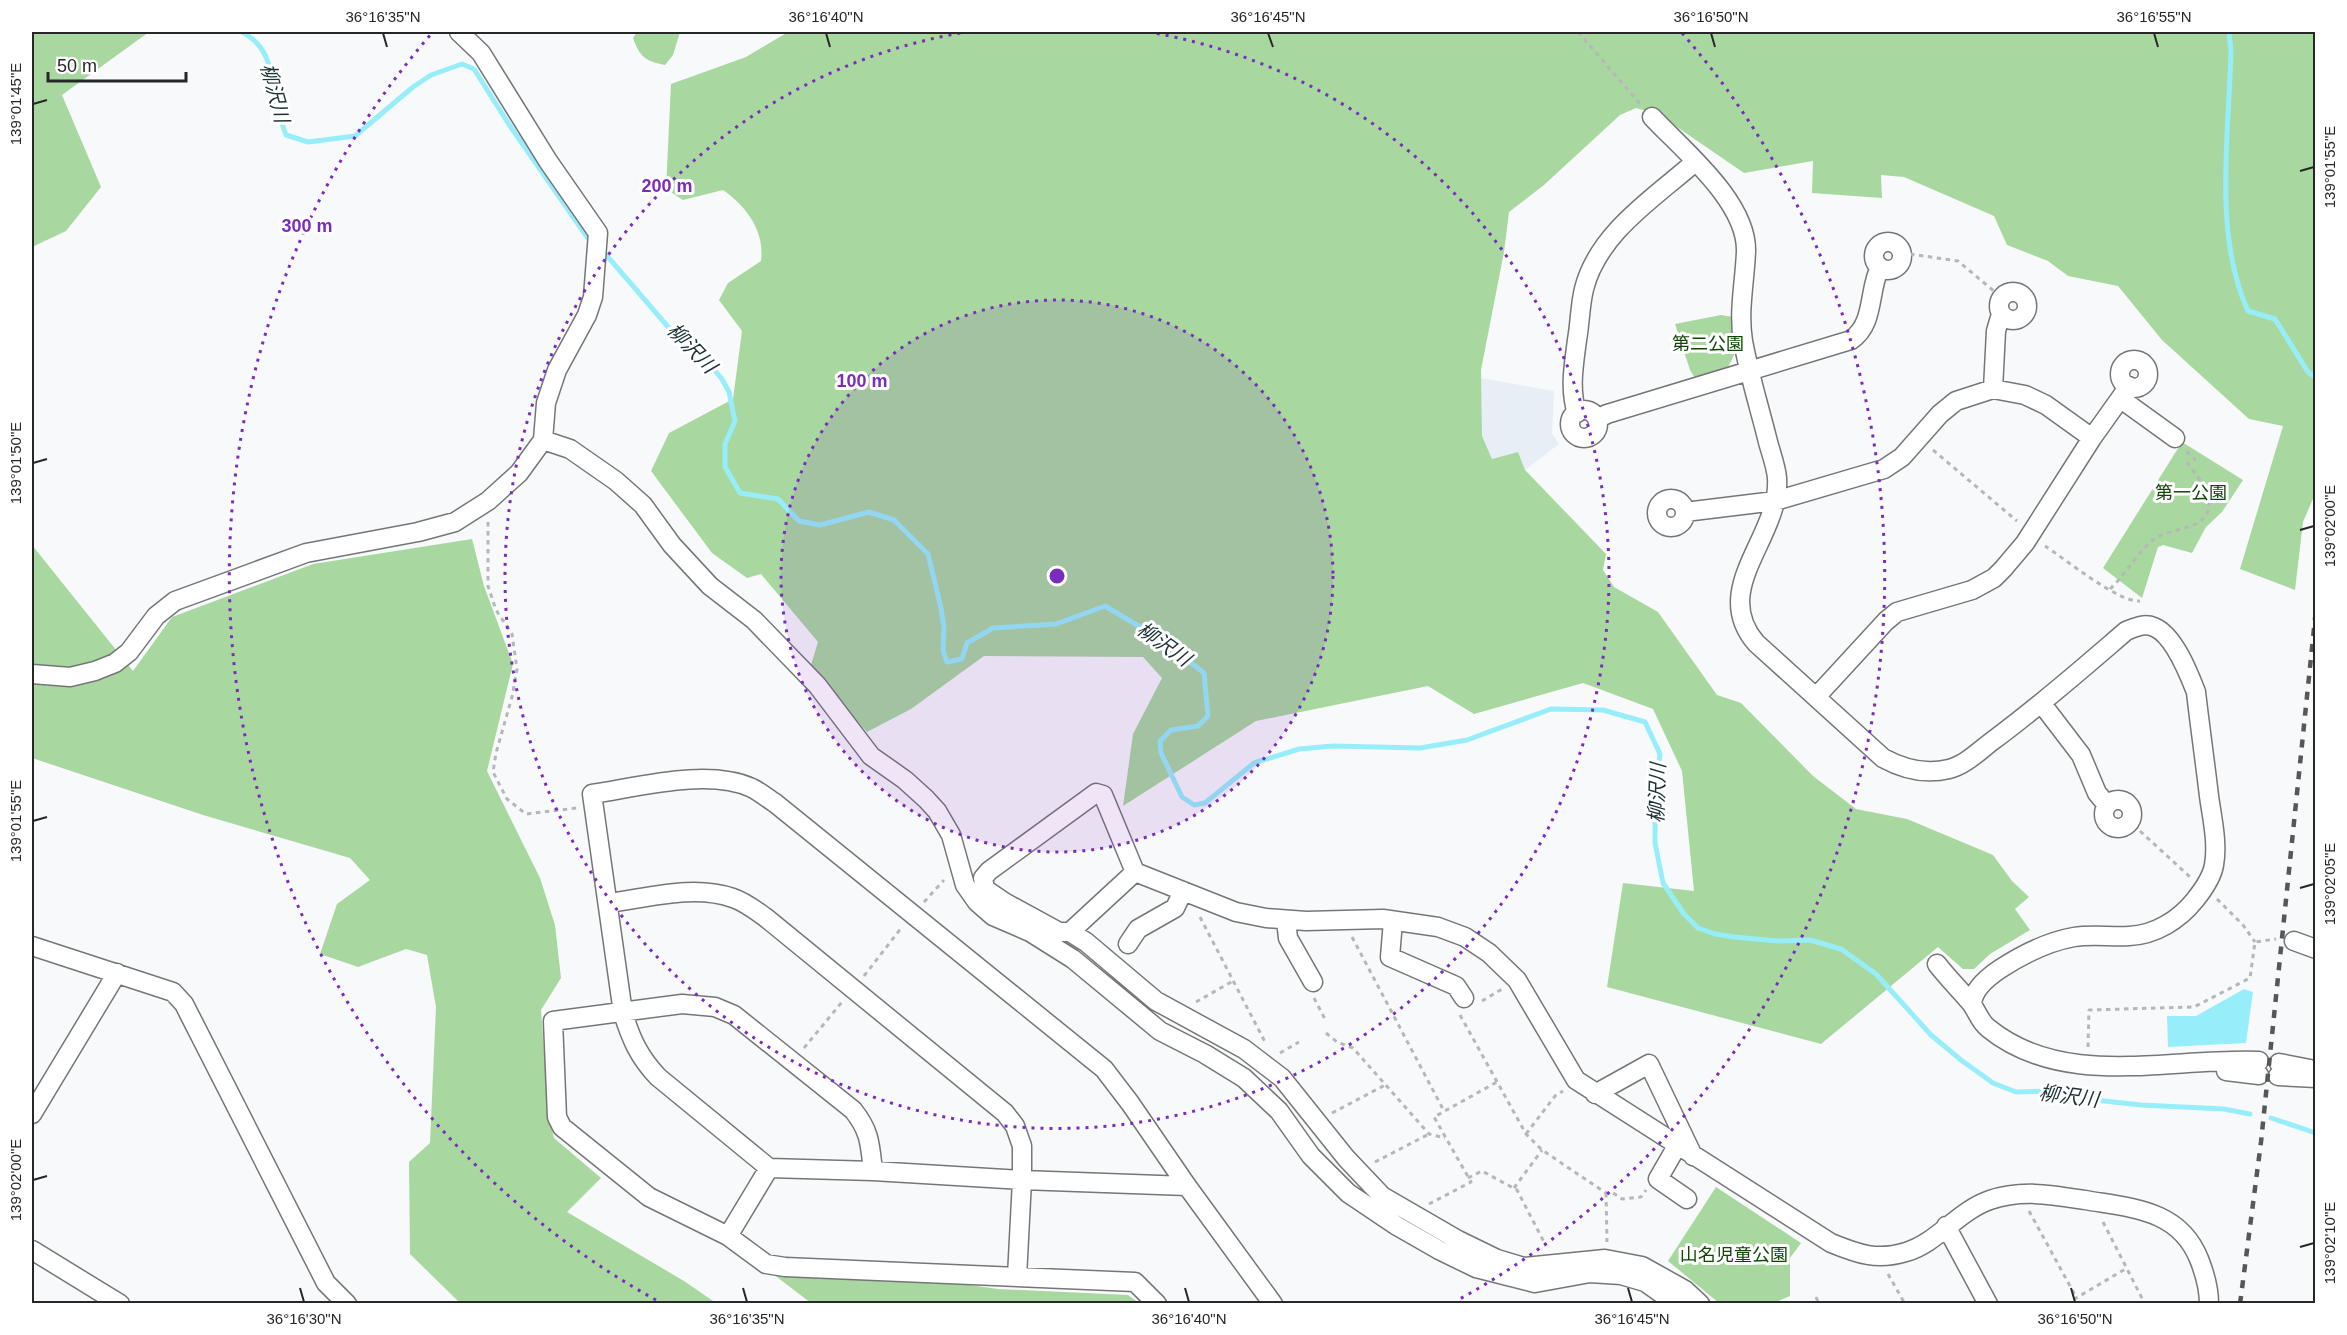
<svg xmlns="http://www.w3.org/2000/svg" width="2347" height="1335" font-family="Arial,'Noto Sans JP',sans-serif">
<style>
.built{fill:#e8eef6}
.green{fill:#a8d89f}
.water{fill:#97eefa}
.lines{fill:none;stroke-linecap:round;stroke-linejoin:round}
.stream{stroke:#97eefa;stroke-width:5}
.minor-casing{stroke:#757678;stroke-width:21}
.path{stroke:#b6b7b8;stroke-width:3;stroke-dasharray:4.5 4.5;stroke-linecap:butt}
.minor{stroke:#fff;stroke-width:18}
.rail{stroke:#575758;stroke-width:4.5;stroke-dasharray:8 8;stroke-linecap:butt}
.ticks{fill:none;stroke:#272728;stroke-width:2}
.ring{fill:none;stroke:#7b2cbf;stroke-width:3;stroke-dasharray:3 6}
.labels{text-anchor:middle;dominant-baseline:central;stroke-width:6;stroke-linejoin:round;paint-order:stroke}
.park-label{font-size:18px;fill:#104604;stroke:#fff}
.water-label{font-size:20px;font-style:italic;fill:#1d3235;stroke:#fff}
.centre{fill:#7b2cbf;stroke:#fff;stroke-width:3}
.ring-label{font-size:18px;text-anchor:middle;font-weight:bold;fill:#7b2cbf;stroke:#fff;stroke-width:6;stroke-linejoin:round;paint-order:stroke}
.neatline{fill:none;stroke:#272728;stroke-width:2}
.ticks-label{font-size:15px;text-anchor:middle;fill:#272728}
</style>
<rect width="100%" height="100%" fill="#f8f9fb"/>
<path class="built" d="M 1481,378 L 1554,391 L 1552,433 L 1559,444 L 1525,470 L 1492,459 L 1482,436 Z"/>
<path class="green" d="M 32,32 L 149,32 L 62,95 L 101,187 L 66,231 L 32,247 Z
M 637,32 L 680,32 L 673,55 L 665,65 C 645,61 640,57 633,38 Z
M 788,32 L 2315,32 L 2316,492 L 2303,522 L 2295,590 L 2240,569 L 2283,426 L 2249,419 L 2162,340 L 2118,286 L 2068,276 L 2048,261 L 2007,245 L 1994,216 L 1904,177 L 1881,175 L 1882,198 L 1812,193 L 1813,161 L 1744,173 L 1658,114 L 1636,108 L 1620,115 L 1544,185 L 1509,212 L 1504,252 L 1481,370 L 1482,436 L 1492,459 L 1518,452 L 1525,470 L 1606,554 L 1603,570 L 1614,587 L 1658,612 L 1717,695 L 1741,703 L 1813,776 L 1856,809 L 1907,819 L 1993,855 L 2012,881 L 2029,897 L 2015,909 L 2030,930 L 1990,954 L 1974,969 L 1963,969 L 1938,947 L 1821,1044 L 1607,987 L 1623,883 L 1694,891 L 1682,771 L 1653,709 L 1583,683 L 1474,714 L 1428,686 L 1256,721 L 1123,806 L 1133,734 L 1162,678 L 1143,657 L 984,656 L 911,709 L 867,732 L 810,668 L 818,642 L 761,574 L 747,578 L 712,553 L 651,471 L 669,433 L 733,399 L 742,331 L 719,300 L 728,283 L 761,261 C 765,231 746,206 723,190 L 683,200 L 666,189 L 671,84 L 746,57 Z
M 1721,315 L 1733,317 L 1735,353 L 1727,369 L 1695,378 L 1690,370 L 1675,324 Z
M 2182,442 L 2243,480 L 2222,512 L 2206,527 L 2192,553 L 2163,545 L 2158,547 L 2142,598 L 2103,568 Z
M 472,539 L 484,586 L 513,664 L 487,771 L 540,878 L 555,925 L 561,978 L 541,1010 L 549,1117 L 554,1138 L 601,1178 L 567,1212 L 684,1281 L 716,1303 L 460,1303 L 410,1254 L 409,1162 L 430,1143 L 436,1007 L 427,955 L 406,949 L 358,967 L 320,954 L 337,904 L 370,880 L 350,858 L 203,815 L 32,758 L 32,545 L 133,671 L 172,617 L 313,564 Z
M 1716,1187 L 1801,1243 L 1790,1258 L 1790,1296 L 1774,1303 L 1719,1303 L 1668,1261 Z
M 769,1271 L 789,1273 L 789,1277 L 809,1278 L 810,1274 L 940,1281 L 998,1289 L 1128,1295 L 1139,1303 L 811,1303 Z"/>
<path class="water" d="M 2244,989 L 2253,992 L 2246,1043 L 2168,1047 L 2167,1016 L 2196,1016 Z"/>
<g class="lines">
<path class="stream" d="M 242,32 C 274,49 270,77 277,108 C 279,117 283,126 286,135 L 308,142 L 355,136 L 413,87 L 431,75 L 462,64 L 474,69 L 508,123 L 587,237 L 593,242
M 2229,32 L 2231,52 C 2229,133 2213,235 2248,311 L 2275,319 L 2308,372 L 2316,378
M 602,250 L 669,328 L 700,353 L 722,379 L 729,392 L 735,421 L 725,444 L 725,467 L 740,493 L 778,499 L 799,521 L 820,525 L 869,512 L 894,520 L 928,554 L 941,608 L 944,628 L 943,650 L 947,662 L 962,659 L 967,643 L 993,628 L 1056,624 L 1105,606 L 1162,640 L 1204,673 L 1208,716 L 1198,726 L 1171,730 L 1160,741 L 1161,753 L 1182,797 L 1194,805 L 1205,803 L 1254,763 L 1299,749 L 1333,746 L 1420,748 L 1467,740 L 1551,709 L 1603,710 L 1645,722 L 1660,754 L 1655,803 L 1655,843 L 1663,883 L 1684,914 L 1698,928 L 1715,934 L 1734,937 L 1778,941 L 1810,940 L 1841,949 L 1876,974 L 1931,1035 L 1961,1060 L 1993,1083 L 2016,1092 L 2055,1091 L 2086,1099 L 2141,1105 L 2224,1109 L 2250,1114
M 2271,1118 L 2316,1133"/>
<g class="minor-casing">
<path id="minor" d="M 1652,117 C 1684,151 1747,202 1746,251 C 1745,281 1738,311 1743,341 C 1749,374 1759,406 1767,438 C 1770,451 1776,465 1777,478 C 1781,537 1709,588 1756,643 L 1883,758 C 1903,769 1925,775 1949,769 C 1966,765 1981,749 1995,739 C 2041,705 2083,668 2126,631 C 2136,627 2144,623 2154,627 C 2174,635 2189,674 2196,692 C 2200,727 2205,762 2209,796 C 2212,818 2218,843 2214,865 C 2212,877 2203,890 2195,900 C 2179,920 2155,935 2129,936 C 2110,937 2092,934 2074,937 C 2046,942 2023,954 2000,969 C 1988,977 1973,989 1972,1004
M1874 256a14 14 0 1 1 28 0a14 14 0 1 1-28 0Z
M1999 306a14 14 0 1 1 28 0a14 14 0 1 1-28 0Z
M2120 374a14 14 0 1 1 28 0a14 14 0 1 1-28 0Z
M 1993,389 L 1996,331 L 2001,314
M 2121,399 L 2175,438
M1570 424a14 14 0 1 1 28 0a14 14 0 1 1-28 0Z
M 1577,413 C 1569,389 1574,364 1577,340 C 1580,323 1580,305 1584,289 C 1598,233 1654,198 1695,162
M 1597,419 L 1607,414 L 1851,340 C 1875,324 1868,291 1880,267
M 543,440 L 570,449 L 616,481 L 643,505 L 672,545 L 710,586 L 754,620 L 817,685 L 871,756 L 905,780 L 926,799 L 937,811 L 951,835 L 965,885 L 977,902 L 993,916 L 1030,932 L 1073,959 L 1160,1031 L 1205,1054 L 1244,1078 L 1279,1111 L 1311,1156 L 1348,1193 L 1397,1226 L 1439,1250 L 1476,1268 L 1535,1283 L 1590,1273 L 1621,1275 L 1645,1282 L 1676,1304
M1657 513a14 14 0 1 1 28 0a14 14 0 1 1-28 0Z
M 1685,512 L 1775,501 L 1884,469 L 1902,457 L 1940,414 L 1956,401 L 1993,389 L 2025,395 L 2046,405 L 2092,438
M 32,674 L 70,677 L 95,671 L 115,663 L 129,652 L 156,616 L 175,601 L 306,553 L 418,532 L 455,522 L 488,501 L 519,473 L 543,440 L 546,403 L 557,370 L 587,315 L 593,297 L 598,233 L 548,161 L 481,53 L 459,32
M 1816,697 L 1886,621 L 1897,612 L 1972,590 L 1994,578 L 2003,569 L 2025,543 L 2092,438 L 2129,386
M 2042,704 L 2081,755 L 2097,793 L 2107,805
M2104 814a14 14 0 1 1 28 0a14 14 0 1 1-28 0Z
M 608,903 C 648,898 694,884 733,898 C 745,902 755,910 765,917 L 1005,1113 L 1015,1126 L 1022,1146 L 1022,1180 L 1017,1277
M 1286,920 L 1288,938 L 1313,982
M 1393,921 L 1390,957 L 1456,986 L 1464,998
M 1070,932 L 1059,932 L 1004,902 L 985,889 L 983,878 L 989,871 L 1096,793 L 1103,795 L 1135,872
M 2294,941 L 2316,949
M 1128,944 L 1138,929 L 1175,908 L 1183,891
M 32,946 L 173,992 L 184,1004 L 326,1283 L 347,1304
M 1937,964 C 1947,977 1959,989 1970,1002 C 1977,1010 1979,1021 1988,1028 C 2064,1090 2170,1057 2259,1061
M 2279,1063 L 2310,1069
M 2226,1071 L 2259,1075
M 2278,1076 L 2316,1078
M 1595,1094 L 1649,1064 L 1693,1156
M 32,1114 L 117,973
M 1677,1146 L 1658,1179 L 1687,1199
M 873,1171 C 870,1144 870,1131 853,1110 L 734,1015 L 715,1007 L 682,1004 L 553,1021 L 557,1117 L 562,1127 L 649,1197 L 728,1236 L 766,1264 L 785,1267 L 1135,1282 L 1157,1304
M 1187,1186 L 1022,1180 L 873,1171 L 769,1168 L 658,1077 C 639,1057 631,1039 623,1013 L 592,794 C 639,787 708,768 752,788 C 760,792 767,798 775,803 L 1104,1069 L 1130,1103 L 1187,1186 L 1273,1304
M 1946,1226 L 1988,1304
M 728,1236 L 769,1168
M 32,1250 L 120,1304
M 1700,1304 L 1685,1290 L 1642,1266 L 1605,1259 L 1524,1267 L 1497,1259 L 1458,1240 L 1382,1196 L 1346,1158 L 1282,1078 L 1244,1049 L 1156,1001 L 1086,942 L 1070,932 L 1135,872 L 1236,912 L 1266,918 L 1306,921 L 1383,919 L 1438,927 L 1465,937 L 1489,953 L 1517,980 L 1576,1080 L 1831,1243 C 1858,1254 1877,1261 1906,1252 C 1937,1243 1958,1211 1990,1200 C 2022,1189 2053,1195 2085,1200 C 2131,1208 2179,1209 2199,1259 C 2205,1274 2209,1288 2209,1304"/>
</g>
<path class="path" d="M 1578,32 L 1641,105
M 1910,254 L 1958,261 L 1995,292
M 1933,450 L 2017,521
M 488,522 L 488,586 L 496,610 L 512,634 L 517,669 L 512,697 L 496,753 L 493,772 L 507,799 L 526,814 L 577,808
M 2045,546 C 2065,559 2119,603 2140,601
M 2110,589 C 2126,574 2136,554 2153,540 C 2163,532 2177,531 2188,527 C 2226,515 2204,483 2188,464 L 2195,459 L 2186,451
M 2140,831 L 2190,877
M 2217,899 L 2243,925 L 2255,942
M 924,902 L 944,880
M 1200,917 L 1265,1042
M 1352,937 L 1444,1111
M 864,976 L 902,927
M 1314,998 L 1326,1021
M 1482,1001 L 1502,989
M 1196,1002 L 1233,981
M 1460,1015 L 1526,1134 L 1542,1150 L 1606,1193 L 1613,1193 L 1622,1199 L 1641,1197 L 1646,1190
M 1326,1033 L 1337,1042 L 1353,1048 L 1429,1134 L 1445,1138
M 2088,1047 L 2089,1010 L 2194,1007 L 2250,978 L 2255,942 L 2276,939
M 804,1048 L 842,1002
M 1280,1053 L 1299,1042
M 1332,1113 L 1387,1084
M 1526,1134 L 1555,1096 L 1563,1091
M 1375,1162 L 1429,1134
M 1468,1178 L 1482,1171 L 1517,1190 L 1546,1246
M 1514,1188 L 1542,1150
M 1606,1193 L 1607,1242
M 1429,1204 L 1471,1182 L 1434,1117 L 1497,1082
M 2029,1211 L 2076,1297
M 2103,1222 L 2145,1304
M 1888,1274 L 1905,1304
M 1816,1297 L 1819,1304
M 2066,1304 L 2127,1268"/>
<use href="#minor" class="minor"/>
<path class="rail" d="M 2240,1304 L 2261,1142 L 2316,609"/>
</g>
<path class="ticks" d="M 383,33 L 387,47M 826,33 L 830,47M 1268,33 L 1273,47M 1711,33 L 1715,47M 2154,33 L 2158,47M 33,104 L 47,100M 2300,171 L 2314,167M 33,463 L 47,459M 2300,530 L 2314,526M 33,821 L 47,817M 2300,888 L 2314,884M 33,1180 L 47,1176M 2300,1247 L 2314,1243M 300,1288 L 304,1302M 743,1288 L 747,1302M 1185,1288 L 1189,1302M 1628,1288 L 1632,1302M 2071,1288 L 2075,1302"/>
<circle cx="1057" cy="576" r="276" fill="#7b2cbf" fill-opacity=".12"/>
<g class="ring">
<circle cx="1057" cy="576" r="276"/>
<path d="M1148 32A552 552 0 1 1 966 32"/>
<path d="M656 1300A828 828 0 0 1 432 33M1682 33A828 828 0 0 1 1458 1300"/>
</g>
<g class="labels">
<g class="park-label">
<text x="1708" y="344">第二公園</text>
<text x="2191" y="493">第一公園</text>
<text x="1734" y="1255">山名児童公園</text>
</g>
<g class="water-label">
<text transform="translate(275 93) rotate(75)">柳沢川</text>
<text transform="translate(692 348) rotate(46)">柳沢川</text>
<text transform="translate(1164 644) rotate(35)">柳沢川</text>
<text transform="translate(1657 793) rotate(-88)">柳沢川</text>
<text transform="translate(2069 1096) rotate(7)">柳沢川</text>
</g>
</g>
<circle cx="1057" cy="576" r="9" class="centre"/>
<g class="ring-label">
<text x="667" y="192">200 m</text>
<text x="307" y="232">300 m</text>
<text x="862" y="387">100 m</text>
</g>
<rect width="2347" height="1335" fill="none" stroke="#ffffff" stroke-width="66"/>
<path d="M48 72v9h138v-9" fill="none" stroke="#272728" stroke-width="3"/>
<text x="57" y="72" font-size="18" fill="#272728" stroke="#ffffff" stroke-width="4.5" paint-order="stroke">50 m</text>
<rect x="33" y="33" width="2281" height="1269" class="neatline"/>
<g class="ticks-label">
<text x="383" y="22">36°16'35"N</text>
<text x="826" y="22">36°16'40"N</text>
<text x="1268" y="22">36°16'45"N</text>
<text x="1711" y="22">36°16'50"N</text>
<text x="2154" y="22">36°16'55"N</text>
<text transform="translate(16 104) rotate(-90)" y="5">139°01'45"E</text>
<text transform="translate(2330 167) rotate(-90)" y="5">139°01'55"E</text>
<text transform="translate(16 463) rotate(-90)" y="5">139°01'50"E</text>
<text transform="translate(2330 526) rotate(-90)" y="5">139°02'00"E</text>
<text transform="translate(16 821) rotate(-90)" y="5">139°01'55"E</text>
<text transform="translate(2330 884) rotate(-90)" y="5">139°02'05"E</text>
<text transform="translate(16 1180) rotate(-90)" y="5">139°02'00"E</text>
<text transform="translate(2330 1243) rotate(-90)" y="5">139°02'10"E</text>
<text x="304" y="1324">36°16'30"N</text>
<text x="747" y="1324">36°16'35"N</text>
<text x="1189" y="1324">36°16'40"N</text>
<text x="1632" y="1324">36°16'45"N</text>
<text x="2075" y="1324">36°16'50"N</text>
</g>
</svg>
